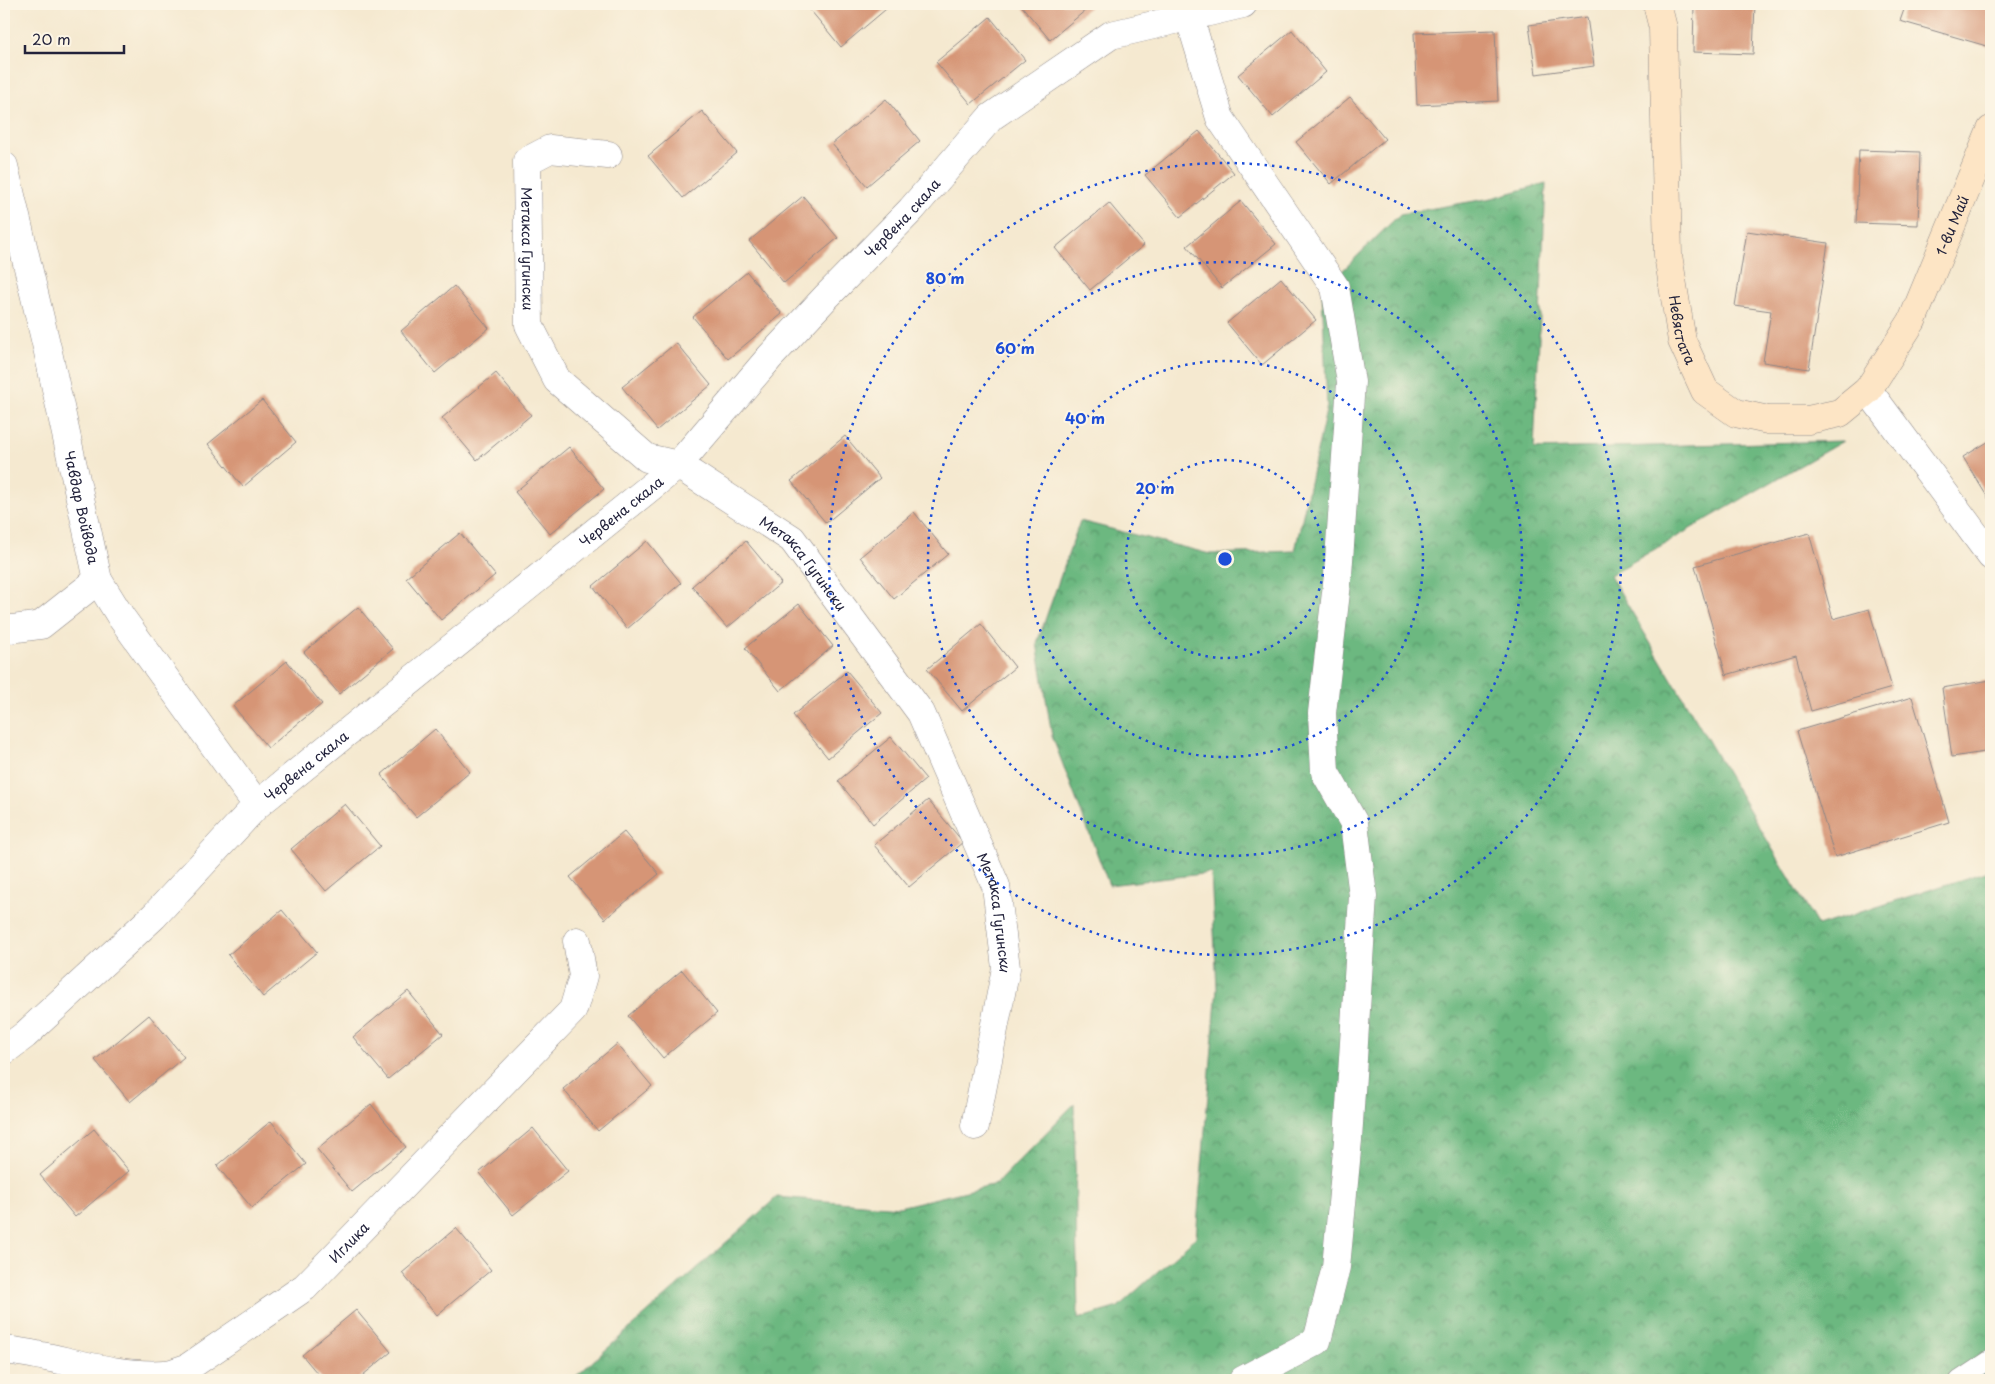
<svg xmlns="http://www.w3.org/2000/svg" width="1995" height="1384" font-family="'Playpen Sans',sans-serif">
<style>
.forest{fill:url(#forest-crowns);stroke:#476d5e}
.building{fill:#d69576}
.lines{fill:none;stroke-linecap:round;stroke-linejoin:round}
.lane-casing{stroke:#8c8686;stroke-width:19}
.street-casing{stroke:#8c8686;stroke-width:29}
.secondary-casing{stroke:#8c8686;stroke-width:29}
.lane{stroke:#fff;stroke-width:18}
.street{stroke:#fff;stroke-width:28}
.secondary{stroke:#fde5c5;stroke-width:28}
.ring{fill:none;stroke:#1d4ed8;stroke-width:2.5;stroke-dasharray:2.5 5}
.labels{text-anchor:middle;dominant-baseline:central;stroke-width:4;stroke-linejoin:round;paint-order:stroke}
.street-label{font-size:14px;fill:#22223b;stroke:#fcf5e5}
.centre{fill:#1d4ed8;stroke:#fcf5e5;stroke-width:2.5}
.ring-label{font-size:15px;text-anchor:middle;font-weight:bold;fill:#1d4ed8;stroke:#fcf5e5;stroke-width:4;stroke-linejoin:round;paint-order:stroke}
</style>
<defs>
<pattern id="forest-crowns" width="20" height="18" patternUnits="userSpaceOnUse" patternTransform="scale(1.25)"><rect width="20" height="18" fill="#6cb880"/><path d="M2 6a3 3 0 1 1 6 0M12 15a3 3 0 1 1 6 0" fill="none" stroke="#58956a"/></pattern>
</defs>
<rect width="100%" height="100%" fill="#fcf5e5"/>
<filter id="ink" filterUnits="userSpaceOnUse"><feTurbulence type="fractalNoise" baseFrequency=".02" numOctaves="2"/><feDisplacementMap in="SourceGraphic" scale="10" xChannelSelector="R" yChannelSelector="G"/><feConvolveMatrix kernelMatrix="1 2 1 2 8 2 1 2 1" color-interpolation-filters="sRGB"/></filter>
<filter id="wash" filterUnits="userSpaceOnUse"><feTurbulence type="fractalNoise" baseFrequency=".0096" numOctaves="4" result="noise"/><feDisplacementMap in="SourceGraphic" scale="20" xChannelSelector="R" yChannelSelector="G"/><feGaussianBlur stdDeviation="1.12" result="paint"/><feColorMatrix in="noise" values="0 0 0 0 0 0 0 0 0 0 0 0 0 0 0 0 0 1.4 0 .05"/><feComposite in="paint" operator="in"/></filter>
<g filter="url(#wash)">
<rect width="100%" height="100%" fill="#f5e9d0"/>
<path class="forest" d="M 1546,183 L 1534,449 L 1843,441 L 1610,575 L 1818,926 L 1991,870 L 1991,1380 L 572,1380 L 777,1197 L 899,1207 L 996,1184 L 1074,1104 L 1078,1319 L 1118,1307 L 1196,1237 L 1217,988 L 1211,873 L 1109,885 L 1052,736 L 1037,643 L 1080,521 L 1210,554 L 1295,551 L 1327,406 L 1322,291 L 1400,214 L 1492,198 Z"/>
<g id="blocks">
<path class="building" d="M 807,4 L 892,4 L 841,47 L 806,5 Z
M 1020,4 L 1093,4 L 1050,40 Z
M 1694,4 L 1755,4 L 1753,54 L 1693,52 Z
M 1906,4 L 1991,4 L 1990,47 L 1900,21 Z
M 990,17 L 1025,60 L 971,104 L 936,62 Z
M 1587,17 L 1594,66 L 1536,74 L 1529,25 Z
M 1292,30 L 1326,72 L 1273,117 L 1238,75 Z
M 1495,30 L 1498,101 L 1417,105 L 1414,33 Z
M 1350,97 L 1385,139 L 1331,184 L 1296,142 Z
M 886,99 L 920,141 L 867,186 L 832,144 Z
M 702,111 L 737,153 L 683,198 L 648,156 Z
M 1199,131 L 1234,173 L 1180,217 L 1145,175 Z
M 1859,150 L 1920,152 L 1918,225 L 1856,223 Z
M 803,196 L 838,238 L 784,283 L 749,241 Z
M 1241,201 L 1276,244 L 1222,288 L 1187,246 Z
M 1109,203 L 1144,245 L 1090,290 L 1055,248 Z
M 1747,231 L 1828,243 L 1809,369 L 1763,362 L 1771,311 L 1735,306 Z
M 747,272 L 782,314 L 728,359 L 693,317 Z
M 1281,278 L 1316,320 L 1262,365 L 1227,323 Z
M 454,286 L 489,328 L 435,373 L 401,331 Z
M 676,343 L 711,385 L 657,430 L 622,387 Z
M 496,373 L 531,415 L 477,460 L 442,418 Z
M 262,400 L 296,442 L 243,487 L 208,444 Z
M 845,436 L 880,478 L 826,523 L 791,481 Z
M 1991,440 L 1991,503 L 1963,457 Z
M 569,447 L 604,489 L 550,534 L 515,492 Z
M 914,512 L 948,554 L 894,599 L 860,557 Z
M 460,533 L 495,575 L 441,620 L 406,578 Z
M 1809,533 L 1833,619 L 1869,609 L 1892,688 L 1811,711 L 1796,655 L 1726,675 L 1695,566 Z
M 647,541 L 681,583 L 627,629 L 593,586 Z
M 746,541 L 781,583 L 727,628 L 692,586 Z
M 799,604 L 833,646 L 780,691 L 745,648 Z
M 358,607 L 393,649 L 339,694 L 304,652 Z
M 981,624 L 1015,667 L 962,711 L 927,669 Z
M 287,661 L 322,704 L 268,748 L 233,706 Z
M 847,671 L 882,713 L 828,758 L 793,715 Z
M 1991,680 L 1991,751 L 1952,757 L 1942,688 Z
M 1912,697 L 1949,822 L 1835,857 L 1797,731 Z
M 435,729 L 470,772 L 416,817 L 381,775 Z
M 891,737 L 926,779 L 873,824 L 838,781 Z
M 928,800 L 963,842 L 909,887 L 874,845 Z
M 345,804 L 380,846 L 326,891 L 291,849 Z
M 624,832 L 659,874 L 605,919 L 570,877 Z
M 282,910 L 317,952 L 263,997 L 228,955 Z
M 682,970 L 717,1013 L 663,1058 L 628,1016 Z
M 408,991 L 443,1034 L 388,1079 L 353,1037 Z
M 149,1015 L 184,1057 L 130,1102 L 95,1060 Z
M 617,1044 L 652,1086 L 598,1131 L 563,1089 Z
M 371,1104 L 406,1147 L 352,1192 L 317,1149 Z
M 271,1121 L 306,1164 L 252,1208 L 217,1166 Z
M 533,1128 L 568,1171 L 513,1215 L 479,1173 Z
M 94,1129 L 129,1171 L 75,1217 L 40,1175 Z
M 456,1228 L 491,1270 L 437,1315 L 402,1273 Z
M 356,1310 L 391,1352 L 357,1380 L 323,1380 L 302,1355 Z"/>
</g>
</g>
<g filter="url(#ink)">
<use href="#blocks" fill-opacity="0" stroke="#8c8686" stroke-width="1"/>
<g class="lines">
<g class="lane-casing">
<path id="lane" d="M 1959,1380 L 1991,1359"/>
</g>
<g class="street-casing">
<g id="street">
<path d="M 1189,16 L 1220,118 L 1335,287 L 1351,382 L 1338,575 L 1322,713 L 1325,772 L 1354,823 L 1363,896 L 1348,1140 L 1336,1267 L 1317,1341 L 1243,1380"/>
<path id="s1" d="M 608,155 L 550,149 L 527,161 L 529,325 L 557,380 L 647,458 L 678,465 L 792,539 L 921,713 L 996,886 L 1006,968 L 975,1126"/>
<path id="s2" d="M 4,166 L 48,352 L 98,580 L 121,617 L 257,805"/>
<path d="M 1868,390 L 1991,556"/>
<path d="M 4,630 L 41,625 L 98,580"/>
<path id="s3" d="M 4,1051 L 25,1035 L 154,916 L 257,805 L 678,465 L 770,357 L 826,297 L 911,210 L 991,117 L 1111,35 L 1243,4"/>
<path id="s4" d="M 4,1350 C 58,1355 110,1378 165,1374 C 172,1374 180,1370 187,1368 L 305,1287 L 573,1010 L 583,976 L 577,941"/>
</g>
</g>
<g class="secondary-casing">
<g id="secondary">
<path id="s5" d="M 1657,4 L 1663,28 L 1668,255 L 1682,341 L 1705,391 L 1736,413 L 1768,420 L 1808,420 L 1840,413 L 1868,390 L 1912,321 L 1991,130"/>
</g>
</g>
<use href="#lane" class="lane"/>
<use href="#street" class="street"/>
<use href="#secondary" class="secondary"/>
</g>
</g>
<g class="ring">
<circle cx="1225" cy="559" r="99"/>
<circle cx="1225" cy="559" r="198"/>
<circle cx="1225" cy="559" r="297"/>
<circle cx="1225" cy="559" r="396"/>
</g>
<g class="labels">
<g class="street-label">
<text stroke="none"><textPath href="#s3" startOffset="1228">Червена скала</textPath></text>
<text stroke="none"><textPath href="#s5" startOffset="759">1-ви Май</textPath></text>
<text stroke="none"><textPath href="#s1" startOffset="172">Метакса Гугински</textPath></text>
<text stroke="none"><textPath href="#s5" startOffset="328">Невястата</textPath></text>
<text stroke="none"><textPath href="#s2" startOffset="350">Чавдар Войвода</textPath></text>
<text stroke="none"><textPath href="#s3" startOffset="821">Червена скала</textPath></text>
<text stroke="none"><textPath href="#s1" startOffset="622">Метакса Гугински</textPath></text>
<text stroke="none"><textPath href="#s3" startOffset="416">Червена скала</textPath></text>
<text stroke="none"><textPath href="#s1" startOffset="1028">Метакса Гугински</textPath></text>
<text stroke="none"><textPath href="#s4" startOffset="392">Иглика</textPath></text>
</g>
</g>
<circle cx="1225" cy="559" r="8" class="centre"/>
<g class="ring-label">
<text x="945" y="284">80 m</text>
<text x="1015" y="354">60 m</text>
<text x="1085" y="424">40 m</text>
<text x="1155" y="494">20 m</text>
</g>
<rect width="1995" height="1384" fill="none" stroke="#fcf5e5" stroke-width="20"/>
<path d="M25 45v8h99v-8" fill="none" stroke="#22223b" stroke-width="2.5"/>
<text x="32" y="45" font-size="15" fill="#22223b" stroke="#fcf5e5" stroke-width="4" paint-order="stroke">20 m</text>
</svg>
